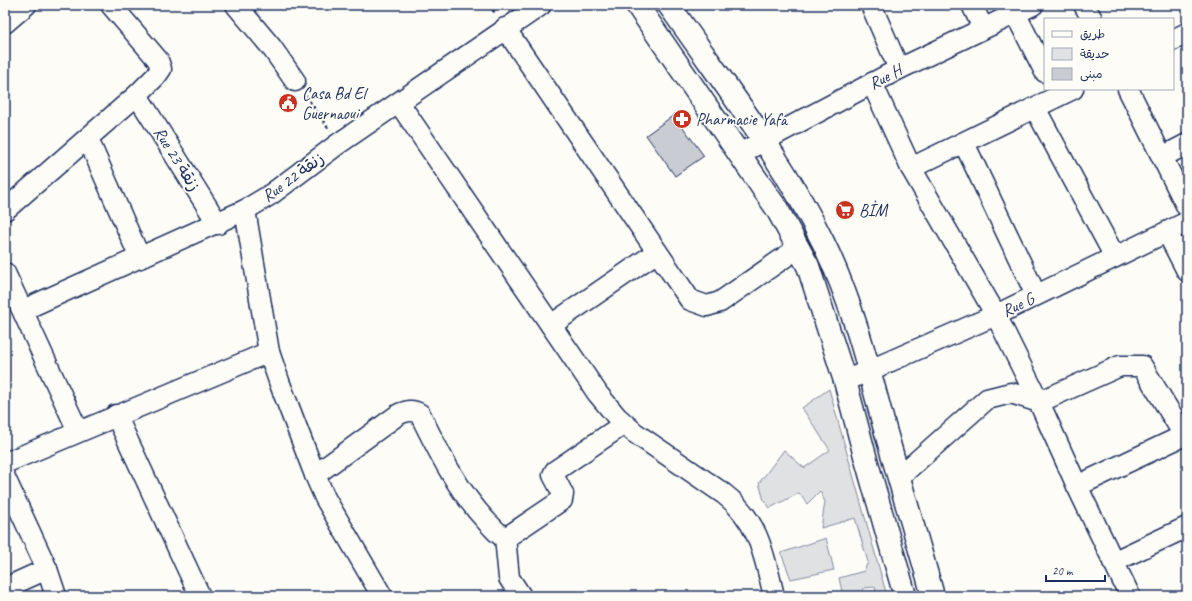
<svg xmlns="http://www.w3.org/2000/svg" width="1192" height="601" font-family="Caveat,'Playpen Sans Arabic',sans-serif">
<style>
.green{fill:#e0e1e3;stroke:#7e88a0}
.building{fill:#c9ccd3;stroke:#1b2f5e}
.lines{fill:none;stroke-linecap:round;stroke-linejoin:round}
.minor-casing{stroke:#1b2f5e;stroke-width:23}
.major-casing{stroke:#1b2f5e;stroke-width:25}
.path{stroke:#1b2f5e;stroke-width:2.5;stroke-dasharray:3 3;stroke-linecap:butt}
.minor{stroke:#fdfcf7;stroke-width:20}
.major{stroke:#fdfcf7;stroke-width:22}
.labels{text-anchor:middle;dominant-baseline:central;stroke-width:3.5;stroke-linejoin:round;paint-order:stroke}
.street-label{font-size:17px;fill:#1b2f5e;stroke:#fdfcf7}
.poi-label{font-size:17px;fill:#1b2f5e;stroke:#fdfcf7;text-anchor:start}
</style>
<rect width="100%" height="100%" fill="#fdfcf7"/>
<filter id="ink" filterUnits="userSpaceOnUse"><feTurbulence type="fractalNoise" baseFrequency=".025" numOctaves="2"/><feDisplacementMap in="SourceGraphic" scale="8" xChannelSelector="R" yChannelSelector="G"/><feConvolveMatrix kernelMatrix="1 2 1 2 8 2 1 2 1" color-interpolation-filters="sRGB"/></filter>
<g filter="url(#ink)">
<path class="green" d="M 829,389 L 887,596 L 877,596 L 875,587 L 864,588 L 862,596 L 843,596 L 839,578 L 864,571 L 868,562 L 855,518 L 821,528 L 825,502 L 820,491 L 807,504 L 799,493 L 770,508 L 764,500 L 759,483 L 784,450 L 804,468 L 830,450 L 802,408 Z
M 826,538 L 834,570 L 791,579 L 781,553 Z"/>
<path class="building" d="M 674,115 L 704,156 L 675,176 L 646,135 Z"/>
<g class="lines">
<g class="minor-casing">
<g id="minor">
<path d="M 236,5 L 272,48 L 295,81"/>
<path d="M 871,5 L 899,69"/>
<path d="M 972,5 L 983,28"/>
<path d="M 1084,5 L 1092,19"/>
<path d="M 1015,13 L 1045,72"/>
<path d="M 5,23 L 26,5"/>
<path d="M 505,28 L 690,300 L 707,306 L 720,302 L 798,248"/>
<path d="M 1173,40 L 1187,33"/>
<path d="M 872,83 L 911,168 L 996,315 L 1039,402 L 1077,486 L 1130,596"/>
<path d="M 1128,89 L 1187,207"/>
<path d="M 137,95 L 218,224"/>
<path d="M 399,103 L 598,394 L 617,417 L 635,433 L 724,494 C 759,521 764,555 774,596"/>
<path d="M 1035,108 L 1115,257"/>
<path d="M 88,139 L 140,258"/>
<path d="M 964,143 L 1036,295"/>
<path id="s1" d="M 741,153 L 899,69 L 1033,5"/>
<path d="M 1162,157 L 1187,144"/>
<path d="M 911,168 L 1073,89"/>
<path d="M 5,210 L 137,95 L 156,76 L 161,69 L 158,60 L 111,5"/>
<path d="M 245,210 L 269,352 L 280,384 L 315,475 L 325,498 L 382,596"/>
<path d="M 1167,232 L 1187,271"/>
<path d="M 5,273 L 78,431"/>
<path d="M 23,310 L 245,210 L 270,195 L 338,144 L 541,5"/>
<path d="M 551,325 L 657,252"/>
<path id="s2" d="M 845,381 L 996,315 L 1187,222"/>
<path d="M 116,415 L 200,596"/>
<path d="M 5,463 L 269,352"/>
<path d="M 315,475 L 399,414 C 407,411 412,409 420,414 C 439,453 458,491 488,523 C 494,528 499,537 507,537 L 562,500 L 563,494 L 553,475 L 555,471 L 624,424"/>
<path d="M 899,477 L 987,399 L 1011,393 L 1039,402 L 1120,366 L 1142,366 L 1184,435"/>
<path d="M 5,478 L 47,569 L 56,596"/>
<path d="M 1077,486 L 1187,434"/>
<path d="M 505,537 L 509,578 L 521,596"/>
<path d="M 1113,562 L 1187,527"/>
<path d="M 5,588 L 47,569"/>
</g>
</g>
<g class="major-casing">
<path id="major" d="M 637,5 L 777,209 L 808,266 L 845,381 L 865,456 L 905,596
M 669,5 C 722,82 782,157 823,242 C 851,299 867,361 883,422 C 899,480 917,538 933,596"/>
</g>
<path class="path" d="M 489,5 L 495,13
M 306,96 L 328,128"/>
<use href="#minor" class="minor"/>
<use href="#major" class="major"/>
</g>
</g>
<defs>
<g id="civic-disc" transform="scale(1)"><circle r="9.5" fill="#c8321e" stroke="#fdfcf7"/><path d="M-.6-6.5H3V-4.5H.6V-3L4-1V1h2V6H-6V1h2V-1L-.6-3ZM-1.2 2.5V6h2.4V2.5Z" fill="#fff"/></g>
<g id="pharmacy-disc" transform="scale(1)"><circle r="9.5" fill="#c8321e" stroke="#fdfcf7"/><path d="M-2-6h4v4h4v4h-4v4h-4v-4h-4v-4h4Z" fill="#fff"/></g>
<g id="supermarket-disc" transform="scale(1)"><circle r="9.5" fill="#c8321e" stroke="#fdfcf7"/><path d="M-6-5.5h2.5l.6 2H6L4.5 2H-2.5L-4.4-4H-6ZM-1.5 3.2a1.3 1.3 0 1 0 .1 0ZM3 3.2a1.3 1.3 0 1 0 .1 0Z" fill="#fff"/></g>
</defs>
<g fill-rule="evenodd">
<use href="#civic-disc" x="288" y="103"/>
<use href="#pharmacy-disc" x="682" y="119"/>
<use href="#supermarket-disc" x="845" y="210"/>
</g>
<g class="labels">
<g class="street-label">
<text stroke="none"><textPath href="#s1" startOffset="163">Rue H</textPath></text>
<text transform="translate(177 159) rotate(58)">Rue 23 زنقة</text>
<text transform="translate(293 177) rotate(-36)">Rue 22 زنقة</text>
<text stroke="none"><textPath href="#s2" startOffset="189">Rue G</textPath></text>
</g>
<g class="poi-label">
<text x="302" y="93">Casa Bd El<tspan x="302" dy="20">Guernaoui</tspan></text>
<text x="696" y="119">Pharmacie Yafa</text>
<text x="859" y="210">BİM</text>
</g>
</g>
<rect width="1192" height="601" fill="none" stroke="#fdfcf7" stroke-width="20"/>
<rect x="10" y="10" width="1172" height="581" fill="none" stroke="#1b2f5e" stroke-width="1.5" filter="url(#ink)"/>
<rect x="1044" y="18" width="130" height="72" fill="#fdfcf7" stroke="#a3aaba"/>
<rect x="1052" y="31" width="20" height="6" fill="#fdfcf7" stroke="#a3aaba"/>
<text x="1080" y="38" font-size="12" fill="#1b2f5e">طريق</text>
<rect x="1052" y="48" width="20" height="12" fill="#e0e1e3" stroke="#a3aaba"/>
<text x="1080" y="58" font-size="12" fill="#1b2f5e">حديقة</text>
<rect x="1052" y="68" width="20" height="12" fill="#c9ccd3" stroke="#a3aaba"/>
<text x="1080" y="78" font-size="12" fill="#1b2f5e">مبنى</text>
<path d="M1046 575v6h59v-6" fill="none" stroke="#1b2f5e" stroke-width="2"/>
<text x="1052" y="575" font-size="12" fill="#1b2f5e" stroke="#fdfcf7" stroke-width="3" paint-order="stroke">20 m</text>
</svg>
